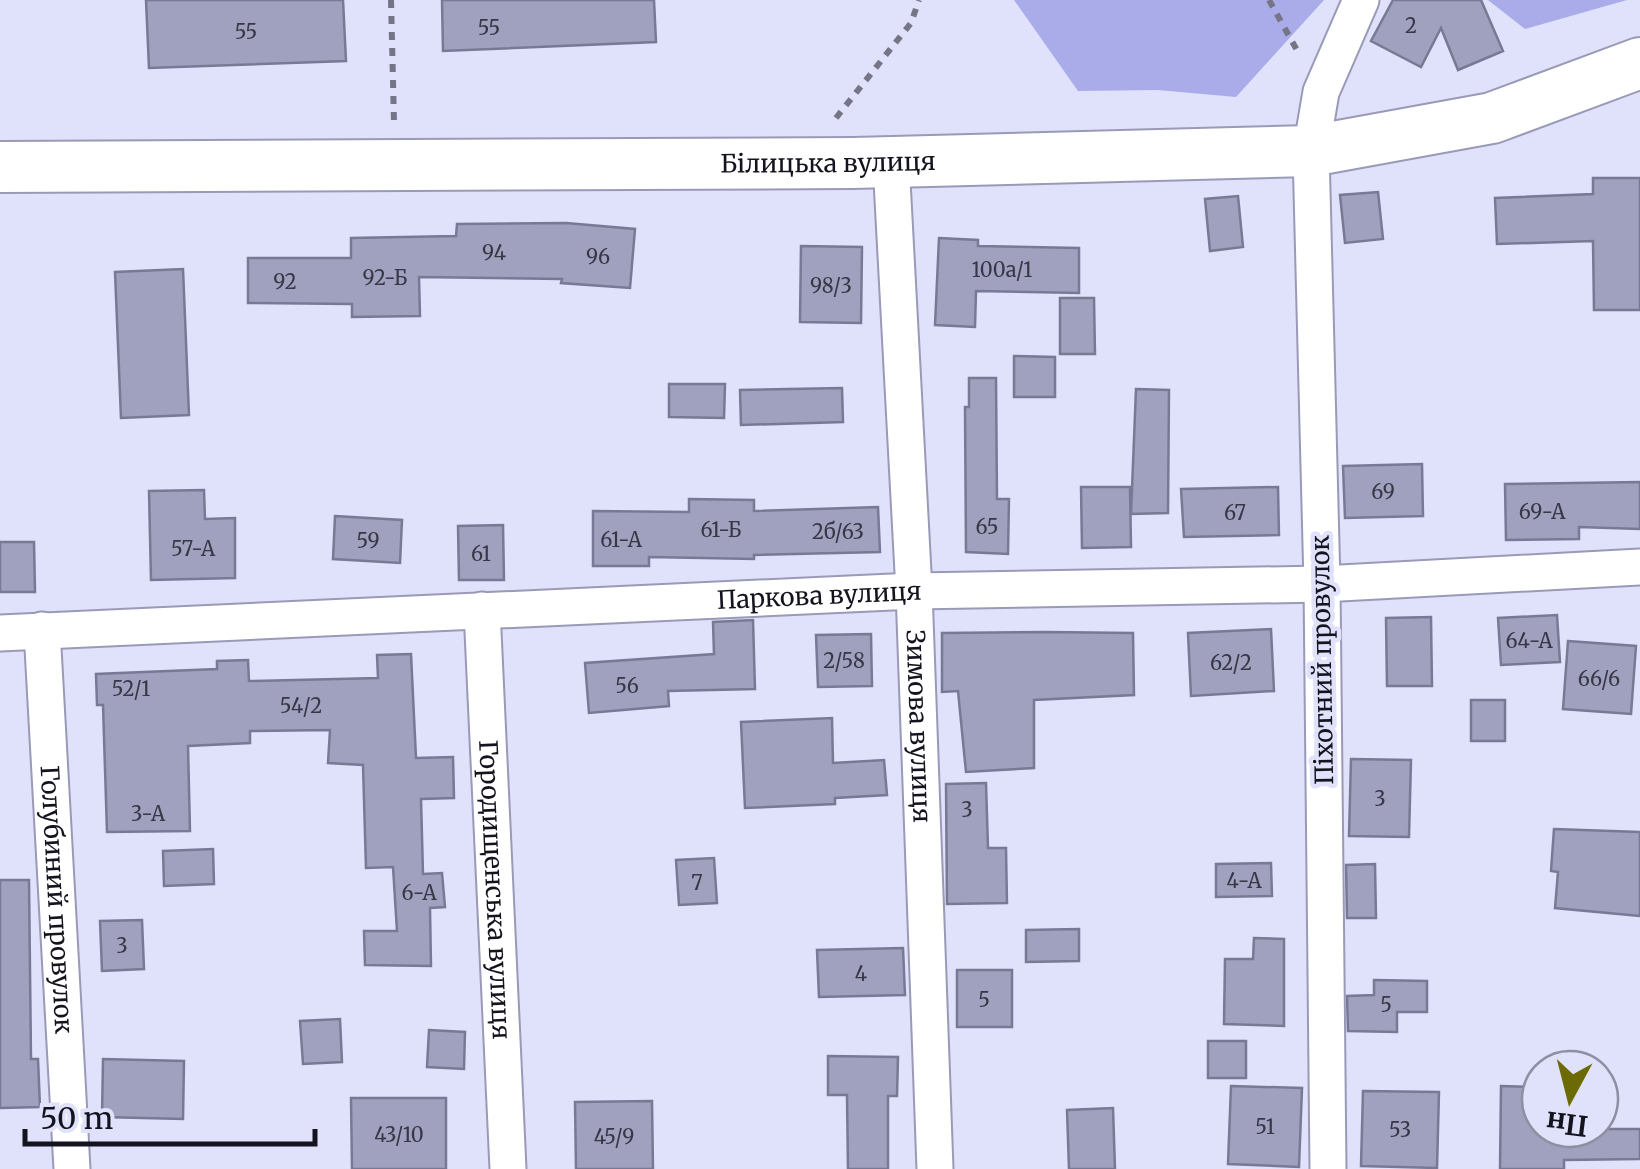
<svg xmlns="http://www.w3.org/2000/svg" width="1640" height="1169" font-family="Merriweather,serif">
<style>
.green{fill:#aaacea}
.building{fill:#a0a1be;stroke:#787a95;stroke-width:2.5}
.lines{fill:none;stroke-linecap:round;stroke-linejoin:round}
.minor-casing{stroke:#999ab7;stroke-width:39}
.secondary-casing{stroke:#999ab7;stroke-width:54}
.path{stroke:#757587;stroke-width:6;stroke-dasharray:8 8;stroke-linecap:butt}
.minor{stroke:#fff;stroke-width:35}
.secondary{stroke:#fff;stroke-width:50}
.labels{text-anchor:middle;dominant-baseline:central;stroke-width:9;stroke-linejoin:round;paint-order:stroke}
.number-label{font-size:20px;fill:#373747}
.street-label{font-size:25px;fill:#14141f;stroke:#e0e1fa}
</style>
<rect width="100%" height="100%" fill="#e0e1fa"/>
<path class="green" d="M 1014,0 L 1324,0 L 1236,97 L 1158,90 L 1078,91 Z
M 1488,0 L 1627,0 L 1525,29 Z"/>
<path class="building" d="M 146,0 L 343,0 L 346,61 L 149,68 Z
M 442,0 L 654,0 L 656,42 L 443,51 Z
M 1393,0 L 1481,0 L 1503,51 L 1458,70 L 1441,28 L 1421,67 L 1371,41 Z
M 1593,178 L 1640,178 L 1640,310 L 1594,310 L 1593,241 L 1497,244 L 1495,198 L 1593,194 Z
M 1378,192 L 1383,239 L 1345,243 L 1340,195 Z
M 1238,196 L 1243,247 L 1210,251 L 1205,199 Z
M 566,223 L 635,229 L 630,288 L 561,283 L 562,279 L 419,277 L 420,316 L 352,317 L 352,304 L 248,303 L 248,258 L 351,258 L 351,238 L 456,236 L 457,224 Z
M 939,238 L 978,240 L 978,246 L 1079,248 L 1079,293 L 976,291 L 975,327 L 935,325 Z
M 801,246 L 862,247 L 861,323 L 800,322 Z
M 183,269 L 189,415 L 121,418 L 115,272 Z
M 1060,298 L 1094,298 L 1095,354 L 1060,354 Z
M 1014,356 L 1055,357 L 1055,397 L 1014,397 Z
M 969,378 L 996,378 L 997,499 L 1009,499 L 1008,554 L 966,552 L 965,407 L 969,407 Z
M 669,384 L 725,384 L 724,418 L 669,417 Z
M 842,388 L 843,422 L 741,425 L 740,390 Z
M 1136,389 L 1169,390 L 1168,513 L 1131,514 Z
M 1422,464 L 1423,516 L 1345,518 L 1343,466 Z
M 1640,482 L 1640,529 L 1579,527 L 1579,539 L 1506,540 L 1505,484 Z
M 1081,487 L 1130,487 L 1131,547 L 1082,548 Z
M 1278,487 L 1279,535 L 1184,537 L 1181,489 Z
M 204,490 L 205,519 L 235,518 L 235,578 L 151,580 L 149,491 Z
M 689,499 L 754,500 L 754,511 L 878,507 L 880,552 L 754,555 L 754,559 L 649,557 L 649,566 L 593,566 L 593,511 L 689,512 Z
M 335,516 L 402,520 L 400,563 L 333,559 Z
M 503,525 L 504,580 L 459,580 L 458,526 Z
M 0,542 L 34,542 L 35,592 L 0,592 Z
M 1557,615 L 1560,662 L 1501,665 L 1498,618 Z
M 1431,617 L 1432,686 L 1387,686 L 1386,618 Z
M 753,620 L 755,689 L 668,691 L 669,706 L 589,713 L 585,663 L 714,654 L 713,622 Z
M 1271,629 L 1274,691 L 1191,696 L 1188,633 Z
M 1046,632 L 1133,633 L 1134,695 L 1034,700 L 1034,768 L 966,772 L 958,691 L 942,692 L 942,633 Z
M 871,634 L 872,686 L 818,687 L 816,635 Z
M 1568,641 L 1636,646 L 1631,714 L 1563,709 Z
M 411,654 L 416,758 L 453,757 L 454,798 L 421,799 L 423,874 L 442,873 L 445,907 L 430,908 L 431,966 L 365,965 L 364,931 L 397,931 L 393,867 L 366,868 L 363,765 L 328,763 L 330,730 L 250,731 L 250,743 L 188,746 L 190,831 L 107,832 L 103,705 L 97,705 L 96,674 L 217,669 L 217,661 L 248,660 L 249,681 L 378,678 L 377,655 Z
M 1471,700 L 1505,700 L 1505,741 L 1471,741 Z
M 832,718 L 833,763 L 884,760 L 887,795 L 835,798 L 835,804 L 745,808 L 741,722 Z
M 1351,759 L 1411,760 L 1409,837 L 1349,836 Z
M 986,783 L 988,848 L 1006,848 L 1007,903 L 947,904 L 946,784 Z
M 1554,829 L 1640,832 L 1640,916 L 1555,908 L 1558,872 L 1551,871 Z
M 213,849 L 214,884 L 164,886 L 163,851 Z
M 714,858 L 717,903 L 679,905 L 676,860 Z
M 1271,863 L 1272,896 L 1216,897 L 1216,864 Z
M 1375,864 L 1376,918 L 1347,918 L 1346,865 Z
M 0,880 L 29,880 L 31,1059 L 38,1059 L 40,1107 L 0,1108 Z
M 142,920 L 144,969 L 102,971 L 100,921 Z
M 1079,929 L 1079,961 L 1026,962 L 1026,930 Z
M 1254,938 L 1284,939 L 1284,1026 L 1224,1024 L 1225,959 L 1253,959 Z
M 903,948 L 905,995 L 819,997 L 817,950 Z
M 957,970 L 1012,970 L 1012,1027 L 957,1027 Z
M 1374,980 L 1427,981 L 1427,1012 L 1397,1012 L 1397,1032 L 1348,1031 L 1347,996 L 1374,995 Z
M 340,1019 L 342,1062 L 303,1064 L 300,1021 Z
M 429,1030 L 465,1032 L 464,1069 L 427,1067 Z
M 1208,1041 L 1246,1041 L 1246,1078 L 1208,1078 Z
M 828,1056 L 898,1057 L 897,1096 L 888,1096 L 888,1169 L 848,1169 L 847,1095 L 828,1095 Z
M 103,1059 L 184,1061 L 183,1119 L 102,1117 Z
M 1231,1086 L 1302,1088 L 1299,1167 L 1228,1164 Z
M 1501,1086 L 1540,1087 L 1540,1129 L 1640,1129 L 1640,1159 L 1564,1160 L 1564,1169 L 1500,1169 Z
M 1363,1091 L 1439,1092 L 1437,1168 L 1361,1166 Z
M 351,1098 L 446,1098 L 446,1169 L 352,1169 Z
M 652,1101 L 653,1169 L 576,1169 L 575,1102 Z
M 1113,1108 L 1115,1169 L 1069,1169 L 1067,1110 Z"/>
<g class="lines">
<g class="minor-casing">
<g id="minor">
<path id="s1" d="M 891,162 L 914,591 L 935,1169"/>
<path id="s2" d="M 482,610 L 508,1169"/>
<path id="s3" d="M 42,630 L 72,1169"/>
<path id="s4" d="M 0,633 L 914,591 L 1322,584 L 1640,567"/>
<path d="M 1328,1169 L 1322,584 L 1311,151 L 1321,92 L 1361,0"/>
</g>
</g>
<g class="secondary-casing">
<g id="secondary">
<path id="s5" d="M 0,167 L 853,163 L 1311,151 L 1492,118 L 1640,63"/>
</g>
</g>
<path class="path" d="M 391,0 L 394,122
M 1269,0 L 1298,52
M 836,118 L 911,23 L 919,0"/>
<use href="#minor" class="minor"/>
<use href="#secondary" class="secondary"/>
</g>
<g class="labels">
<g class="number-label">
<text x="1411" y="25">2</text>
<text x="489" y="27">55</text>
<text x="246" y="31">55</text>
<text x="494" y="252">94</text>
<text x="598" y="256">96</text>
<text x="1002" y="269">100а/1</text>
<text x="385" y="277">92-Б</text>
<text x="285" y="281">92</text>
<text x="831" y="285">98/3</text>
<text x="1383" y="491">69</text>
<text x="1542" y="511">69-А</text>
<text x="1235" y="512">67</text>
<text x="987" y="526">65</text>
<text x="721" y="529">61-Б</text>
<text x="838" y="531">2б/63</text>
<text x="621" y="539">61-А</text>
<text x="368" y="540">59</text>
<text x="193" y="548">57-А</text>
<text x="481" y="553">61</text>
<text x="1529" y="640">64-А</text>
<text x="844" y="660">2/58</text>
<text x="1231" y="662">62/2</text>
<text x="1599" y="678">66/6</text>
<text x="627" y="685">56</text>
<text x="131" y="688">52/1</text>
<text x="301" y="705">54/2</text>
<text x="1380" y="798">3</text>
<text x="967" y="809">3</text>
<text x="148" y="813">3-А</text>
<text x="1244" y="880">4-А</text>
<text x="697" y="882">7</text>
<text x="419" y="892">6-А</text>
<text x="122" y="945">3</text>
<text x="861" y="973">4</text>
<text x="984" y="999">5</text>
<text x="1386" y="1004">5</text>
<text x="1265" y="1126">51</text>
<text x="1400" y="1129">53</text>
<text x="399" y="1134">43/10</text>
<text x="614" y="1136">45/9</text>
</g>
<g class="street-label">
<text stroke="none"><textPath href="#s5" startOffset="828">Білицька вулиця</textPath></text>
<text stroke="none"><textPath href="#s4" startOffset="820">Паркова вулиця</textPath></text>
<text transform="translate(1322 660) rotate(-91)">Піхотний провулок</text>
<text stroke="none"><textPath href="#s1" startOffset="565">Зимова вулиця</textPath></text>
<text stroke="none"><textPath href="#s2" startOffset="280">Городищенська вулиця</textPath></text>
<text stroke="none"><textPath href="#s3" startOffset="270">Голубиний провулок</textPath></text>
</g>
</g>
<g transform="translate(1570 1099) rotate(187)"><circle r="48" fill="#e0e1fa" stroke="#8e8fa2" stroke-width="2.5"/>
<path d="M0-8L18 38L0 25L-18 38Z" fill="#6c6a05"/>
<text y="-15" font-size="28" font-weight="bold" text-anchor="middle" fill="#14141f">Пн</text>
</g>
<path d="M25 1129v15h290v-15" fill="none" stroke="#14141f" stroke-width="5"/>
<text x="40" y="1129" font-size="30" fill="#14141f" stroke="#e0e1fa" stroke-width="8" paint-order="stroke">50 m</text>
</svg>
